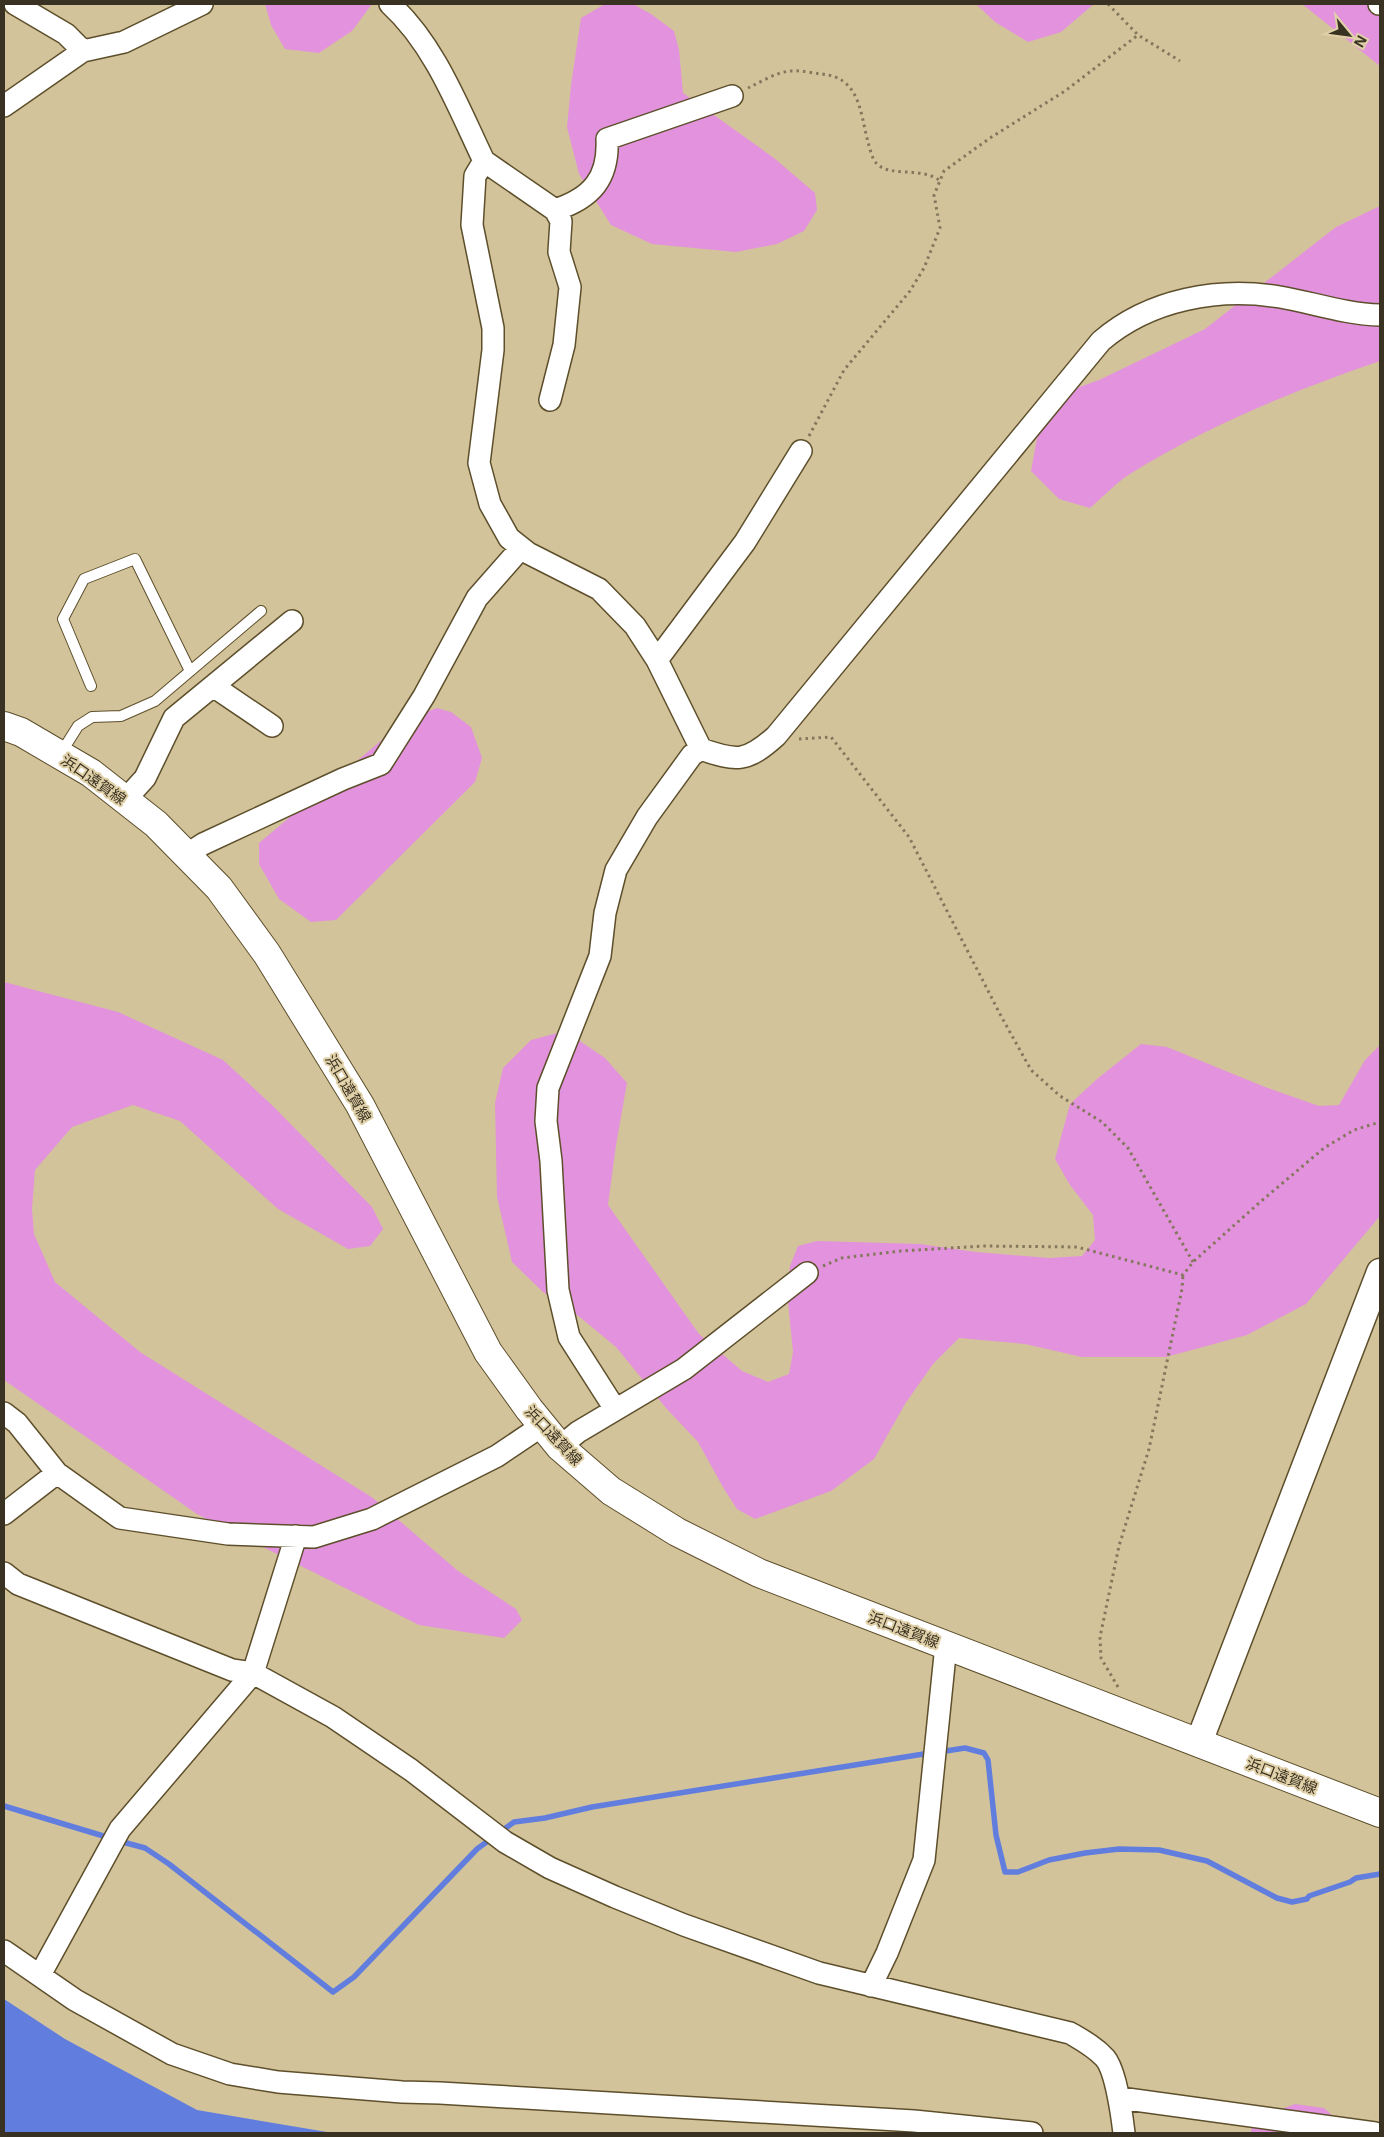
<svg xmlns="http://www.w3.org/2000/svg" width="1384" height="2137" font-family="'Noto Sans','Noto Sans JP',sans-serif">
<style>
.green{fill:#e392dd}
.water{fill:#617edf}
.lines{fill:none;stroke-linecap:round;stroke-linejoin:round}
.stream{stroke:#617edf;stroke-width:5.5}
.service-casing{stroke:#5d4f2b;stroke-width:12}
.minor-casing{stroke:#5d4f2b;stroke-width:24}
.tertiary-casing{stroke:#5d4f2b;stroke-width:29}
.secondary-casing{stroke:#5d4f2b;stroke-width:30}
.path{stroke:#83775c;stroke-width:3;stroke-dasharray:2.5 4;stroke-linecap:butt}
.service{stroke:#fff;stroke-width:10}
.minor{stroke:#fff;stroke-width:21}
.tertiary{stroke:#fff;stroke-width:26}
.secondary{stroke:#fff;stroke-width:28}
.labels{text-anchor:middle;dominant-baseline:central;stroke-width:4;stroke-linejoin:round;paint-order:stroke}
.street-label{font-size:15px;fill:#393222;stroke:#e0d0a8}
</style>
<rect width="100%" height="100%" fill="#d3c39b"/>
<path class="green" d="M 265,4 L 372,4 L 352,31 L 319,53 L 285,49 L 271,25 Z
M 605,4 L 633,4 L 651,14 L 674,31 L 679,50 L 683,93 L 774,158 L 815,193 L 817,210 L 804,231 L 777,244 L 736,252 L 652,244 L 611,225 L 579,174 L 567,127 L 571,85 L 581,18 Z
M 976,4 L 1094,4 L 1061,32 L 1028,42 L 995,22 Z
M 1302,4 L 1380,4 L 1380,66 Z
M 1380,206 L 1380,361 C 1295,390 1206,426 1130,474 C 1116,483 1103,497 1090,508 L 1059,499 L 1031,471 L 1037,438 L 1063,393 L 1099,380 L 1205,329 L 1336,227 Z
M 437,708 L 451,712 L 471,727 L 482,758 L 475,782 L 336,920 L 311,922 L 279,899 L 259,864 L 259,843 L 407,719 Z
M 4,982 L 118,1012 L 223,1060 L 273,1106 L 372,1207 L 383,1229 L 370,1246 L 348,1249 L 278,1209 L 180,1121 L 133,1105 L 72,1127 L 35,1170 L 32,1209 L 34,1234 L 55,1282 L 140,1352 L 373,1498 L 458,1571 L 516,1609 L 522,1620 L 504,1638 L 419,1625 L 197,1514 L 4,1380 Z
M 565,1031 L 605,1058 L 627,1083 L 616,1145 L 608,1205 L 699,1334 L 742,1371 L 768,1382 L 789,1374 L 793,1352 L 787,1292 L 790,1266 L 798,1246 L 817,1241 L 920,1244 L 976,1252 L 1049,1258 L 1082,1256 L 1095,1240 L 1093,1215 L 1070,1185 L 1055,1159 L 1070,1104 L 1097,1079 L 1141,1044 L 1167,1047 L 1265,1087 L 1319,1106 L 1339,1105 L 1365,1060 L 1380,1045 L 1380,1216 L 1306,1304 L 1247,1335 L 1166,1357 L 1082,1357 L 1025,1344 L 959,1338 L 933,1364 L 905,1404 L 874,1459 L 831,1491 L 755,1519 L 737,1509 L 724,1489 L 698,1442 L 666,1408 L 616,1347 L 581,1318 L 543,1292 L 512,1262 L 497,1197 L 495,1103 L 503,1068 L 531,1040 Z
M 1295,2104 L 1324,2108 L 1351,2133 L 1250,2133 L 1256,2119 Z"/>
<path class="water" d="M 4,1999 L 65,2039 L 197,2110 L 333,2133 L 4,2133 Z"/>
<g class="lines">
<path class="stream" d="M 939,1752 L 965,1748 L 984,1753 L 988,1760 L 996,1835 L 1005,1872 L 1018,1872 L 1049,1860 L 1085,1853 L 1119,1849 L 1159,1850 L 1207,1861 L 1277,1898 L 1292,1902 L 1307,1899 L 1309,1896 L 1350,1882 L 1356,1878 L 1380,1874
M 4,1806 L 110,1838
M 119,1841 L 145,1848 L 169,1864 L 333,1992 L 354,1977 L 477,1849 L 514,1822 L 545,1818 L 592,1807 L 930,1753"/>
<g class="service-casing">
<path id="service" d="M 91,686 L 63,619 L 84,579 L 135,559 L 190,671
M 61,753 L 78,726 L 92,717 L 121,716 L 155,701 L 261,611"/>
</g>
<g class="minor-casing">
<path id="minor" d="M 15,4 L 66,34 L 83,51
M 390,4 C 435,45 458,107 484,161 L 475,176 L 472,225 L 493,328 L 493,350 L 479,463 L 490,504 L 509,538 L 528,553 L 599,589 L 635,626 L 657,660 L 701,749 C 737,762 747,762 776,736 L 1101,341 C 1150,299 1218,287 1280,297 C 1314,303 1345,314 1380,315
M 1379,4 L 1380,4
M 4,106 L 83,51 L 124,42 L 202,4
M 484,161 L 555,210 C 592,198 609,178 607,139 L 732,96
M 550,400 L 564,345 L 570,287 L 559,252 L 561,221 L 555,210
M 657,660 L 745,542 L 801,451
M 213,686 L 272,726
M 125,800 L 145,778 L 174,718 L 292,621
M 186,855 L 203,844 L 343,779 L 381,764 L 424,696 L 477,598 L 521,548
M 615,1409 L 569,1337 L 558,1290 L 551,1161 L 546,1121 L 548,1088 L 600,956 L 605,913 L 616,870 L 647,817 L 692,755 L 701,749
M 4,1413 L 17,1423 L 57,1473 L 120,1518 L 228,1534 L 314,1537 L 372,1519 L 497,1456 L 543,1425
M 560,1447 L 578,1432 L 684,1369 L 807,1273
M 4,1514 L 57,1473
M 4,1573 L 18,1584 L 232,1670 L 253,1673 L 333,1717 L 411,1770 L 505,1842 L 550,1868 L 615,1897 L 684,1925 L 819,1973 L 1070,2033 C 1082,2040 1095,2047 1105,2058 C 1116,2071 1122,2116 1124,2133
M 4,1951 L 75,2000 L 172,2054 L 230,2074 L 278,2082 L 402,2092 L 440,2093 L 914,2121 L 1032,2133
M 40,1975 L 120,1829 L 253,1673 L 296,1536
M 871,1986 L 887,1953 L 924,1860 L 946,1645
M 1120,2098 L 1375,2133"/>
</g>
<g class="tertiary-casing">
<path id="tertiary" d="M 1199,1742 L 1380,1272"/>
</g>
<g class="secondary-casing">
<path id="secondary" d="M 4,726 L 21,732 L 91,773 L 156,824 L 219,888 L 267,954 L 360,1105 L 488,1352 L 529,1409 L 560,1447 L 611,1491 L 677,1532 L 759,1573 L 1380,1813"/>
</g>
<path class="path" d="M 1108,4 L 1138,35 L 1180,61
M 748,88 C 761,82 776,72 791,71 C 801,70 812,73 821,74 C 860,77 860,112 868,142 C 870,149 872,159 877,164 C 890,177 921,167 939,180
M 809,436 L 844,370 L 910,291 L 924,268 L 940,228 L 934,195 L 944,171 L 990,138 L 1065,91 L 1138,35
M 799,739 L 831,737 L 909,837 L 1001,1016 L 1031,1070 L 1060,1096 L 1102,1122 L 1128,1148 L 1193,1262
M 823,1266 L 842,1258 L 901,1251 L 984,1246 L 1077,1247 L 1183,1275 L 1193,1262 L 1259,1203 L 1324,1148 L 1354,1130 L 1380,1122
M 1118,1687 L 1101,1658 L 1100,1637 L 1119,1546 L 1149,1449 L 1182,1289 L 1183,1275"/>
<use href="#service" class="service"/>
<use href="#minor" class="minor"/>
<use href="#tertiary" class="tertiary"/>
<use href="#secondary" class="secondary"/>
</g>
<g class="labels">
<g class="street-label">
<text transform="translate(94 779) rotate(35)">浜口遠賀線</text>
<text transform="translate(349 1088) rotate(60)">浜口遠賀線</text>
<text transform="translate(554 1435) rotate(47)">浜口遠賀線</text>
<text transform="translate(904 1629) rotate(21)">浜口遠賀線</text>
<text transform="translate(1282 1775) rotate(21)">浜口遠賀線</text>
</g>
</g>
<rect width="1384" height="2137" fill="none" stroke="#393222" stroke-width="10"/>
<g transform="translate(1349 35) rotate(119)" stroke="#e0d0a8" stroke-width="4" paint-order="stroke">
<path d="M0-4L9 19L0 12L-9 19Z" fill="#393222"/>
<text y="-8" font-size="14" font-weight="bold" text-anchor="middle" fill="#393222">N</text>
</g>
</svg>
